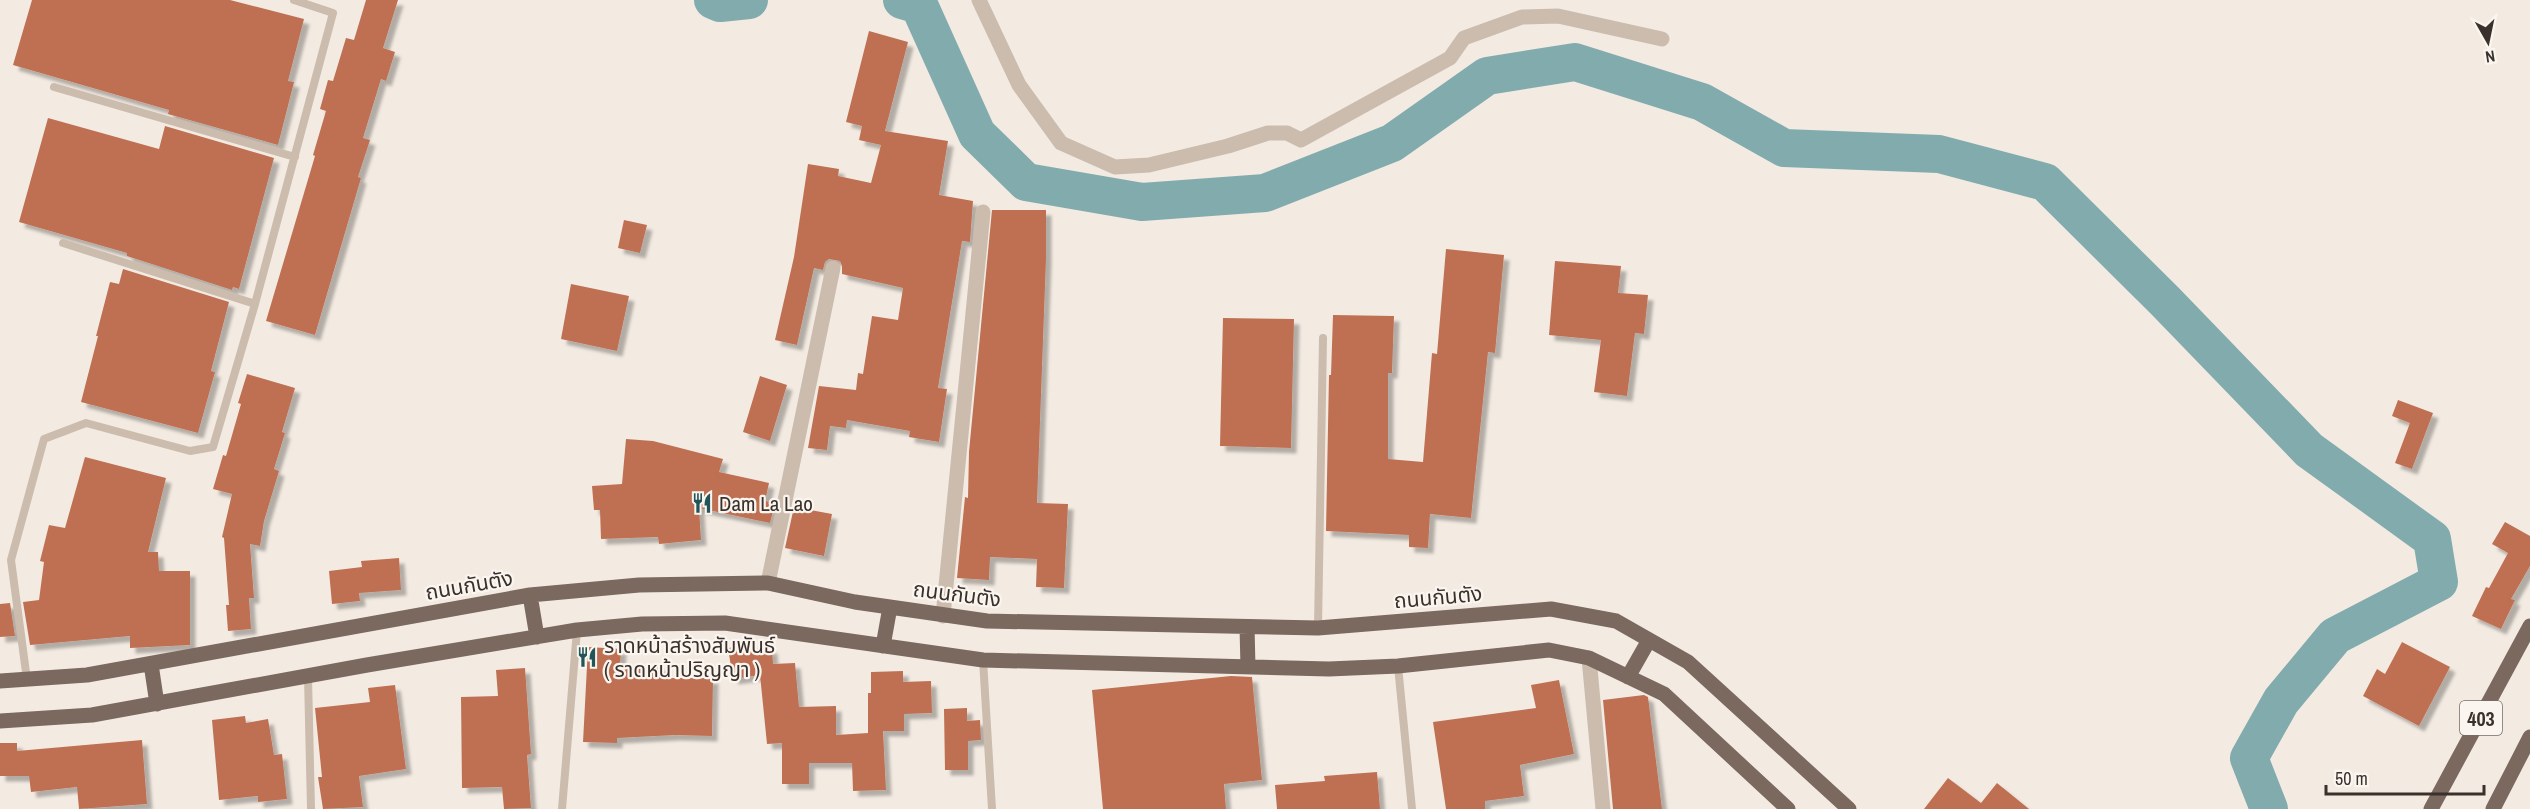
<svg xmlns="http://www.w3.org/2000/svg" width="2530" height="809" font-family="'Archivo Narrow','Noto Sans Thai',sans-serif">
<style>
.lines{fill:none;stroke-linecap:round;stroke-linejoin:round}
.river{stroke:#82abae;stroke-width:38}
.building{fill:#bf7053;filter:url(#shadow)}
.lane{stroke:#cbbcae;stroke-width:8}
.street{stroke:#cbbcae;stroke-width:15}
.primary{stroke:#7b685e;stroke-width:15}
.labels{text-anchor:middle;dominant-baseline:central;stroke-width:4.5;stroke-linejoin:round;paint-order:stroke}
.shield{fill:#faf5ef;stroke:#746c66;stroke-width:1.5}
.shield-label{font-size:20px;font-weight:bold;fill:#3a312c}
.poi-label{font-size:21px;fill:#3a312c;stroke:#faf5ef;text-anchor:start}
.street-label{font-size:21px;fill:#3a312c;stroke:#faf5ef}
</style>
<defs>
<filter id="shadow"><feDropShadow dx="5.5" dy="5.5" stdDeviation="1.5" flood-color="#0004"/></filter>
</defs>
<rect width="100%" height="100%" fill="#f3ebe2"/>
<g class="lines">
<path class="river" d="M 713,0 L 720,3 L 749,0
M 902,0 L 919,5 L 977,134 L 1026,182 L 1142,202 L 1265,193 L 1392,143 L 1487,76 L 1575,62 L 1702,102 L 1784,148 L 1939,154 L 2045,182 L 2165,301 L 2309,450 L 2432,539 L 2439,582 L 2335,636 L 2281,701 L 2249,758 L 2269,809"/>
</g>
<path class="building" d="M 32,0 L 230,0 L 304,19 L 288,81 L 294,82 L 278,145 L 168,114 L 169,110 L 13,65 Z
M 366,0 L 398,0 L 383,48 L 395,52 L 386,81 L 381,79 L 363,138 L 370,140 L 358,177 L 361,178 L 315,335 L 266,321 L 315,156 L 313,155 L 326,111 L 320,109 L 328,80 L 333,81 L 346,38 L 354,40 Z
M 869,31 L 908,42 L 885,131 L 948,141 L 939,195 L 973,201 L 970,242 L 962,241 L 938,388 L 947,389 L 939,442 L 909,437 L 910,431 L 847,420 L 846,428 L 830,426 L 827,450 L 808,448 L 819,386 L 856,390 L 858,373 L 863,374 L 872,316 L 898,320 L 903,288 L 842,274 L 842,266 L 840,261 L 829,259 L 825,262 L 823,270 L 814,268 L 797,345 L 775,340 L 794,257 L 808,164 L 839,169 L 838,176 L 871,183 L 881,145 L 859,140 L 862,126 L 846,122 Z
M 48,118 L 159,149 L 165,126 L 274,158 L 239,289 L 233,287 L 232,290 L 127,256 L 127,253 L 19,222 Z
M 992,210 L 1046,210 L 1046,259 L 1037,503 L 1068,504 L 1064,588 L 1036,587 L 1037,559 L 990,557 L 989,580 L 957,578 L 965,497 L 968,498 L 969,452 Z
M 624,220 L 647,225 L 640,253 L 618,248 Z
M 1446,249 L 1504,255 L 1495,353 L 1488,352 L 1471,518 L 1430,514 L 1428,548 L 1409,547 L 1409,535 L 1326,531 L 1329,375 L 1331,375 L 1333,315 L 1394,316 L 1392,373 L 1388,373 L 1388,459 L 1423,462 L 1432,353 L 1437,354 Z
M 1555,261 L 1621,266 L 1618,293 L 1648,295 L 1644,334 L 1635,333 L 1627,396 L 1594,392 L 1601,340 L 1549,335 Z
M 123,269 L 229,302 L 211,371 L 215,372 L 198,433 L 81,402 L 98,336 L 96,336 L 110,282 L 119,284 Z
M 571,284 L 629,296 L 617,351 L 561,339 Z
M 1223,318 L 1294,319 L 1291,448 L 1220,446 Z
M 247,374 L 295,388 L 282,432 L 285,433 L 274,469 L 279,471 L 264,521 L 260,546 L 250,544 L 254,598 L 249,598 L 251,629 L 228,631 L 226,605 L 229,605 L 224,538 L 222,537 L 232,494 L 213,489 L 223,455 L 226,456 L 241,404 L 238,403 Z
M 760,376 L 787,385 L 770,441 L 743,432 Z
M 2398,400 L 2433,413 L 2412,469 L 2395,463 L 2410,423 L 2392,416 Z
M 626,439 L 653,441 L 723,459 L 719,472 L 769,483 L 765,501 L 775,503 L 770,523 L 699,508 L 701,540 L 659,544 L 658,537 L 601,539 L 600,510 L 594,510 L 592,486 L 622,484 Z
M 85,457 L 166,478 L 148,552 L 158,552 L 159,571 L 190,571 L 190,645 L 130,648 L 130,636 L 30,645 L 23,602 L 39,600 L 44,562 L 40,561 L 49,525 L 65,528 Z
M 794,507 L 832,514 L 824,556 L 785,548 Z
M 2505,522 L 2530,536 L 2530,566 L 2511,599 L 2515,600 L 2501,629 L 2472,616 L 2486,587 L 2489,588 L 2508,553 L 2492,544 Z
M 399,558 L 401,590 L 359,593 L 360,601 L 332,604 L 329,571 L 362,567 L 361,561 Z
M 10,603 L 15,636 L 0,637 L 0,604 Z
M 2402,642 L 2450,667 L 2419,726 L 2363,696 L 2377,669 L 2385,674 Z
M 755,643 L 756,650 L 772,648 L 773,664 L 795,663 L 799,707 L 836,706 L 836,735 L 868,733 L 868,693 L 871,693 L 871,672 L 903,671 L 903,682 L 931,681 L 932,713 L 904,714 L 904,731 L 883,731 L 886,790 L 853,791 L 852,763 L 809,763 L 809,784 L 782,784 L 782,743 L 767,744 L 760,675 L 733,679 L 728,648 Z
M 588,647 L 621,649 L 620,667 L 663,665 L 664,678 L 713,678 L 712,736 L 675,735 L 617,738 L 617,743 L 583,742 Z
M 525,668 L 531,754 L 527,755 L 531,808 L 504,809 L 502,787 L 462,788 L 461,697 L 498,696 L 496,670 Z
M 1231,676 L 1252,677 L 1262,780 L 1224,784 L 1226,809 L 1103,809 L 1092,690 Z
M 1559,680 L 1574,754 L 1520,765 L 1524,796 L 1485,801 L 1485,809 L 1446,809 L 1433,722 L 1536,708 L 1531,685 Z
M 395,685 L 406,769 L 359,776 L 363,807 L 323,809 L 318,777 L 322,777 L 315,708 L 370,702 L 368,688 Z
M 1644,695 L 1648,697 L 1662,809 L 1613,809 L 1603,700 Z
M 967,708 L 967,721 L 980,720 L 981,740 L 968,741 L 968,770 L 945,770 L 944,709 Z
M 245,716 L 246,723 L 268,719 L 274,755 L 282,754 L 287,799 L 258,802 L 258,796 L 219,800 L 212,720 Z
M 142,740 L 147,804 L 79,809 L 77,787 L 31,792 L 29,776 L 0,776 L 0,743 L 17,743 L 17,751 Z
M 1377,772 L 1380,809 L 1277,809 L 1275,785 L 1325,781 L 1324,776 Z
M 1948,778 L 1981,803 L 1997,783 L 2029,809 L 1924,809 Z"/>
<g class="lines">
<path class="lane" d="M 54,87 L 295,157
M 63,243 L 255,304
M 1318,628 L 1323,338
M 983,660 L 992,809
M 1398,666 L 1412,809
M 308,677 L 311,809
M 27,680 L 11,560 L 44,439 L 86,423 L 190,451 L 213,447 L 255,304 L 333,13 L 294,0
M 562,809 L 577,630"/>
<path class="street" d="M 979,0 L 1019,85 L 1061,143 L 1115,167 L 1149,165 L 1228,146 L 1268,133 L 1287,133 L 1301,140 L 1450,58 L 1464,38 L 1522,17 L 1558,16 L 1662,39
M 768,583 L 833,268
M 943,616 L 983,212
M 1589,658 L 1603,809"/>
<path class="primary" d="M 530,595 L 537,637
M 1247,627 L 1248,667
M 883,646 L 890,607
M 151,664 L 157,704
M 1628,677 L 1649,640
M 0,681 L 87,675 L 530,595 L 639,585 L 768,583 L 855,602 L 987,621 L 1318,628 L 1551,609 L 1616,621 L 1688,662 L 1849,809
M 0,721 L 92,715 L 367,665 L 577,630 L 642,624 L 725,623 L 983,660 L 1329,669 L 1398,666 L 1549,650 L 1589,658 L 1664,694 L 1788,809
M 2431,809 L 2530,626
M 2493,809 L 2530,737"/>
</g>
<defs>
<g id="restaurant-bare" transform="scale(1.62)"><path d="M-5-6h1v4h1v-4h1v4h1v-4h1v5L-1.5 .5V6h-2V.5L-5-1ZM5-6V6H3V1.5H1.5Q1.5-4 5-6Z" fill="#235459" stroke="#faf5ef" stroke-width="2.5" paint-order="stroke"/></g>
</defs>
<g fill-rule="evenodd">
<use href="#restaurant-bare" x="702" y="503"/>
<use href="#restaurant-bare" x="587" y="657"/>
</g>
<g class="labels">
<rect class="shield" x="2460" y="701" width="42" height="34" rx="4.5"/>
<g class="shield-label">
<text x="2481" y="718">403</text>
</g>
<g class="poi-label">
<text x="719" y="503">Dam La Lao</text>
<text x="604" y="645">ราดหน้าสร้างสัมพันธ์<tspan x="604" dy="24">( ราดหน้าปริญญา )</tspan></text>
</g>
<g class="street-label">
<text transform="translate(469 585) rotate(-10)">ถนนกันตัง</text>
<text transform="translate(957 594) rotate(7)">ถนนกันตัง</text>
<text transform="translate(1438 597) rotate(-5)">ถนนกันตัง</text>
</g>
</g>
<g transform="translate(2488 42) rotate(171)" stroke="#faf5ef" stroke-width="4.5" paint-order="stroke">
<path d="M0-4.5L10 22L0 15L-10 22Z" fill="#3a312c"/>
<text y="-9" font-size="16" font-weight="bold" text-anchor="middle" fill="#3a312c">N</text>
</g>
<path d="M2326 785v9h158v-9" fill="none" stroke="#3a312c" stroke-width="3"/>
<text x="2335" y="785" font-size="18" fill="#3a312c" stroke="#faf5ef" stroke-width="4.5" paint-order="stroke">50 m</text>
</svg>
